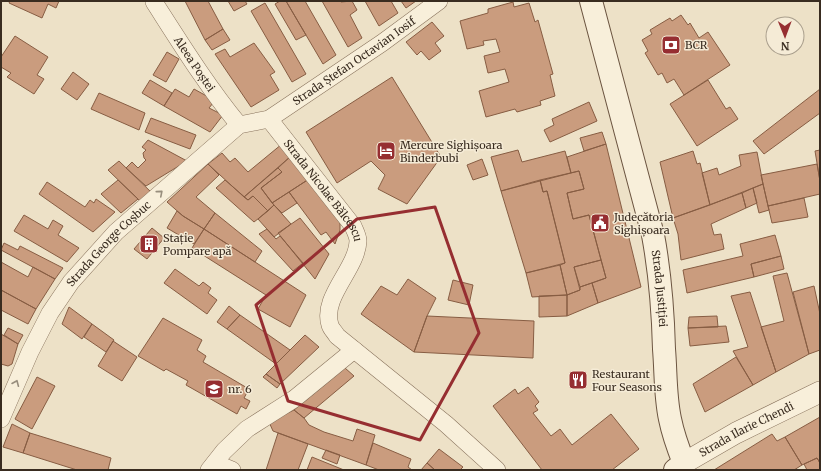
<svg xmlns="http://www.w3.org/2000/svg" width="821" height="471" font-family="Merriweather,serif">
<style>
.building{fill:#ca9c7e;stroke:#875d43}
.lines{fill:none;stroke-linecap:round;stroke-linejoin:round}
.minor-casing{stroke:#89735d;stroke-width:18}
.tertiary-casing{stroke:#89735d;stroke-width:22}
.secondary-casing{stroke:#6b5440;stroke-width:24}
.minor{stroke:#f8efda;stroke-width:17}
.tertiary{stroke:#f8efda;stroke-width:21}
.secondary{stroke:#f8efda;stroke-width:22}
.oneway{stroke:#988e7d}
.marked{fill:none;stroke:#962e31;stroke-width:3;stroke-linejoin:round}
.labels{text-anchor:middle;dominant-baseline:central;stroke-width:3;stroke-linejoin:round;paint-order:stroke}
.poi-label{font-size:11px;fill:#392c20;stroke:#f5ebd6;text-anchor:start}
.street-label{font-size:11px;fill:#392c20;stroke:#f5ebd6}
</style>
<rect width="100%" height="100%" fill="#ede1c7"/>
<path class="building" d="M 10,1 L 59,1 L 56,8 L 48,4 L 42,18 L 9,3 Z
M 185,1 L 208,1 L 223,29 L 205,40 Z
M 228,1 L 245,1 L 247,4 L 234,11 Z
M 280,1 L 286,1 L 306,35 L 296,40 L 275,4 Z
M 286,1 L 305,1 L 336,55 L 323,64 Z
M 322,1 L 341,1 L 341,2 L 352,1 L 357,10 L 350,15 L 362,38 L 348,47 Z
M 365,1 L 391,1 L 398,13 L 379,26 Z
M 401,1 L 416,1 L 406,8 Z
M 513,2 L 514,7 L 529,3 L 535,22 L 538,20 L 553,74 L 550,75 L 555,96 L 540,101 L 541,105 L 517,112 L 515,109 L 486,117 L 479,91 L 509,82 L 505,69 L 488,73 L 484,56 L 500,52 L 496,39 L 483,41 L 484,45 L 467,49 L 460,21 L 488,13 L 488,9 Z
M 265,3 L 306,74 L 292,82 L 251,11 Z
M 681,15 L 688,25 L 690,23 L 699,38 L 708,32 L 730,65 L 684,95 L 674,79 L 667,83 L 662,73 L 658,75 L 645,53 L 648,51 L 642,40 L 652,34 L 650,30 L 670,18 L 672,21 Z
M 432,22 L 444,36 L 435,43 L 441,51 L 429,60 L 421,51 L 417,55 L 406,42 Z
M 223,29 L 230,40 L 212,50 L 205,40 Z
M 15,36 L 48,57 L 37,75 L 44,79 L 34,94 L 7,77 L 11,73 L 1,67 L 1,57 Z
M 254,43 L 275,72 L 270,75 L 279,90 L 251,107 L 215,54 L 225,49 L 230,57 Z
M 167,52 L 179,59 L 166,82 L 153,75 Z
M 73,72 L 89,84 L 77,100 L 61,89 Z
M 392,77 L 441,157 L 407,204 L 378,189 L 385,175 L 371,161 L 337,183 L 306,132 Z
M 150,80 L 172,93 L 164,106 L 142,93 Z
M 708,80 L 726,109 L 730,107 L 738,119 L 697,146 L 670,104 Z
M 175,89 L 189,97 L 194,89 L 212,99 L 213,103 L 209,108 L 223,115 L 210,132 L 164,106 Z
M 820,89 L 820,113 L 764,154 L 753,141 Z
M 99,93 L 145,113 L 139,130 L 91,109 Z
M 589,102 L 597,121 L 550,142 L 544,130 L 554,125 L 552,119 Z
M 151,118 L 196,135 L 190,149 L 145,132 Z
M 602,132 L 606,144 L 584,151 L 580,138 Z
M 148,140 L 187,161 L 146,186 L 126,168 L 132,162 L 138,168 L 146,160 L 144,158 L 143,153 L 146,150 L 142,147 Z
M 282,144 L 291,156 L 244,197 L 208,164 L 222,153 L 230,162 L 235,158 L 248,172 Z
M 606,144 L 641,287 L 598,303 L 592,283 L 606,278 L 589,215 L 573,219 L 567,193 L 584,189 L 579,171 L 571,173 L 567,157 Z
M 518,150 L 522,162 L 565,151 L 571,173 L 501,191 L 491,157 Z
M 820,150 L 820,181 L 815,151 Z
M 693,151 L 697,164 L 700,163 L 710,205 L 673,218 L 660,162 Z
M 757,152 L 763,184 L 710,205 L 702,173 L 717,168 L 719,175 L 741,166 L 739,155 Z
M 291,156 L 309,179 L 272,203 L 261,188 L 282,172 L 278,168 Z
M 482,159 L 488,175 L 473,180 L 467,165 Z
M 119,161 L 152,193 L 141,202 L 108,170 Z
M 208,164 L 219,175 L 196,197 L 215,213 L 204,229 L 183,216 L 167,202 Z
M 817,164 L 820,181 L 820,194 L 768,206 L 761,175 Z
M 278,168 L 282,172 L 261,188 L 274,205 L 268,211 L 253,196 L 248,200 L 244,197 Z
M 579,171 L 584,189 L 567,193 L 573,219 L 589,215 L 601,260 L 574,267 L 580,290 L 567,295 L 560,265 L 565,263 L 547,191 L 543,192 L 540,180 Z
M 309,179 L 340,223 L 340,230 L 335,244 L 326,232 L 321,235 L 289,192 Z
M 118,180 L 138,199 L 121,213 L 101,194 Z
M 225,180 L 248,200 L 253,196 L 268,211 L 254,222 L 216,188 Z
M 540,180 L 543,192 L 547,191 L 565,263 L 526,273 L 501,191 Z
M 47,182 L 85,207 L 90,200 L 94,203 L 96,199 L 115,212 L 93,232 L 39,194 Z
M 763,184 L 769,210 L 759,213 L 753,188 Z
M 753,188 L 757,203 L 746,208 L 742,193 Z
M 289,192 L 297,203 L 282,213 L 272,203 Z
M 742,193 L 746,208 L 711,224 L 714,235 L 721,234 L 724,249 L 681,260 L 678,234 L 673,218 Z
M 804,198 L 808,217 L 772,223 L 768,206 Z
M 274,205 L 291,224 L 274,237 L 258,219 Z
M 177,211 L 183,216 L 204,229 L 194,244 L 167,228 Z
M 215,213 L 262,251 L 255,262 L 204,229 Z
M 24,215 L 48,229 L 53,220 L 63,226 L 58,235 L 79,248 L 67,262 L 14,231 Z
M 300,218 L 329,254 L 315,279 L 278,233 Z
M 152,228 L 164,238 L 147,259 L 134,249 Z
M 204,229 L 306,295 L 290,327 L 258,309 L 266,295 L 192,248 Z
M 267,229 L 276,239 L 280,236 L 303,263 L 293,271 L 259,234 Z
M 775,235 L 781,256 L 751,264 L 754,277 L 687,293 L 683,270 L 743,256 L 740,244 Z
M 4,243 L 18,250 L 20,246 L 63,268 L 55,279 L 1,250 Z
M 781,256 L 784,269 L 754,277 L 751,264 Z
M 601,260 L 606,278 L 580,287 L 574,267 Z
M 1,262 L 28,277 L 33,267 L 55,279 L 36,309 L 1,290 Z
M 560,265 L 567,295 L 532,297 L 526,273 Z
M 175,269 L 199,286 L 203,282 L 211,288 L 208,293 L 217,300 L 207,314 L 164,283 Z
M 787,273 L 809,354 L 776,372 L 761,327 L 784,321 L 773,276 Z
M 408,279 L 436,298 L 427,316 L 414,352 L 361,314 L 381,286 L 397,295 Z
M 453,280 L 473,285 L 469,305 L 448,300 Z
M 592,283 L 598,303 L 567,316 L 567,295 L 580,290 L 580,287 Z
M 814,286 L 820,314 L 820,350 L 809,354 L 793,292 Z
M 1,290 L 36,309 L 28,324 L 1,310 Z
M 750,292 L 776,372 L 753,385 L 733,351 L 748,347 L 731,296 Z
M 567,295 L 567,316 L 539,317 L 539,296 Z
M 229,306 L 240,315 L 227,329 L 217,322 Z
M 69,307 L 92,324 L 82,339 L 62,324 Z
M 240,315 L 290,350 L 276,364 L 227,329 Z
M 427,316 L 534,321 L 533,358 L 414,352 Z
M 717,316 L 718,327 L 688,328 L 689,317 Z
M 163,318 L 202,340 L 197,350 L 206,356 L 203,362 L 249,389 L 244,398 L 250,401 L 246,409 L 241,406 L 237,414 L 186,385 L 188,381 L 166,369 L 164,371 L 138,356 Z
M 92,324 L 114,340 L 106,352 L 84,337 Z
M 726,326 L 729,342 L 690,346 L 688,328 Z
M 8,328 L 23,335 L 18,344 L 4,335 Z
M 1,334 L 18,344 L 12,364 L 8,366 L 1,364 Z
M 305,335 L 319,347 L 280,384 L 266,374 Z
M 113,341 L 137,357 L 122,381 L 98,366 Z
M 736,357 L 753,385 L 705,412 L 693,384 Z
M 345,368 L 354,376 L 304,418 L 294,410 Z
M 266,374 L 280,384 L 277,388 L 263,377 Z
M 37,377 L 55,386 L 32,429 L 15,419 Z
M 528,387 L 539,402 L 535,406 L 538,410 L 533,413 L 551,436 L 560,429 L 572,445 L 611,414 L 639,449 L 612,470 L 542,470 L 493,406 L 515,389 L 518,394 Z
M 294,410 L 304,418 L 309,425 L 324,432 L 353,441 L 357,429 L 375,435 L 366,465 L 273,431 L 269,422 Z
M 820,417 L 820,463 L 817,458 L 802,465 L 785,437 Z
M 12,424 L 30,433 L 23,453 L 3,447 Z
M 30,433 L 111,458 L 108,470 L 77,470 L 23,453 Z
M 278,433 L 308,444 L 298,470 L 266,470 Z
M 772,434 L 777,441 L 785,437 L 802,465 L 794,470 L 714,470 Z
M 373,443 L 411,459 L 408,467 L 412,470 L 379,470 L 366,465 Z
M 439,449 L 463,467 L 460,470 L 435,470 L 427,463 Z
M 326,450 L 340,455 L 337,464 L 322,458 Z
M 312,457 L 344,470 L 307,470 Z
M 817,458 L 820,463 L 820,470 L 807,470 L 804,464 Z
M 427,463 L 435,470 L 421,470 Z"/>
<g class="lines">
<g class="minor-casing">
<g id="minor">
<path id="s1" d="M 154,2 C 181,44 207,86 239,125"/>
<path id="s2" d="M 269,119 L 353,226 C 355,231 358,236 358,241 C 357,269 321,297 330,325 C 331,329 335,332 337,336 L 446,424 L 497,470"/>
<path id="s3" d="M 1,419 L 30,352 L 50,313 L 71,282 L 116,232 L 239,125 L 269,119 L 382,43 L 439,1"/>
<path d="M 215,463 L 232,470"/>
<path d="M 209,470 L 224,451 L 247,429 L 294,399 L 354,350"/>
</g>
</g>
<g class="tertiary-casing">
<g id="tertiary">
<path id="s4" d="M 684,463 L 736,433 L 820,392"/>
</g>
</g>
<g class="secondary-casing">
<g id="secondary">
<path id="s5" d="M 591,1 L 653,235 C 660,273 663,311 664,349 C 666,373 665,396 670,419 C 673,434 678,448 684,463 L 675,470"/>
</g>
</g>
<use href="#minor" class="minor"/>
<use href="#tertiary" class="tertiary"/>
<use href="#secondary" class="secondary"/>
</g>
<defs><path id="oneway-chevron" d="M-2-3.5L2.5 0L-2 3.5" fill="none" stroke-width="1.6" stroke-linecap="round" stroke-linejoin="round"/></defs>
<g class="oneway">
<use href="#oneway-chevron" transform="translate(160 193) rotate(-41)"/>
<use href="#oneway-chevron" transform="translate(16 383) rotate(-67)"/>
</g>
<path class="marked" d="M 435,207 L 479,333 L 420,440 L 288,401 L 256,305 L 357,219 Z"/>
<defs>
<g id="bank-square" transform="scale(1)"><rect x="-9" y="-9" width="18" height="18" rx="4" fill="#962e31" stroke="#f5ebd6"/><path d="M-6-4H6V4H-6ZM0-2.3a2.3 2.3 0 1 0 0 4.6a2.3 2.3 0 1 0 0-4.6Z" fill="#fff"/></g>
<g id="hotel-square" transform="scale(1)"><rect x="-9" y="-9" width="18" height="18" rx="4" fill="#962e31" stroke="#f5ebd6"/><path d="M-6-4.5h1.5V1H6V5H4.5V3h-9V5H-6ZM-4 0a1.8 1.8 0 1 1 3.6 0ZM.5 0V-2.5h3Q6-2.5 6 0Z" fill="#fff"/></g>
<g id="civic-square" transform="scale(1)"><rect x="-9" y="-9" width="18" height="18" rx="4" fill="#962e31" stroke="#f5ebd6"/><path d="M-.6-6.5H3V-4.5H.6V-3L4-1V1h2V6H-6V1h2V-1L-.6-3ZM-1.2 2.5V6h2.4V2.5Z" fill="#fff"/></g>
<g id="building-square" transform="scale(1)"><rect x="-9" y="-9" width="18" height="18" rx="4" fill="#962e31" stroke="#f5ebd6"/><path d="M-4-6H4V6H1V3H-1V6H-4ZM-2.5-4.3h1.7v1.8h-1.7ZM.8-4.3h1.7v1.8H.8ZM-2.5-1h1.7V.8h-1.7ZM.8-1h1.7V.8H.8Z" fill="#fff"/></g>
<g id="restaurant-square" transform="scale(1)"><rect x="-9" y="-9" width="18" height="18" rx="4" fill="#962e31" stroke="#f5ebd6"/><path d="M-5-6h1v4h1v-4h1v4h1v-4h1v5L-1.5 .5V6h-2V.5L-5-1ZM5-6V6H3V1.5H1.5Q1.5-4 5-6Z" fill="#fff"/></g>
<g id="school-square" transform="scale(1)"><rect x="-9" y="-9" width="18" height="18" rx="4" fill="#962e31" stroke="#f5ebd6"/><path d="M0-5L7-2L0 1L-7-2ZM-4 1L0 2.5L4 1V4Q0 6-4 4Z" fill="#fff"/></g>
</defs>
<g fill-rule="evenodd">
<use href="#bank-square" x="671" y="45"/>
<use href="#hotel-square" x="386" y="151"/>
<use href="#civic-square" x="600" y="223"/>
<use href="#building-square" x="149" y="244"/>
<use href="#restaurant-square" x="578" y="380"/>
<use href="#school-square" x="214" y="389"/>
</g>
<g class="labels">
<g class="poi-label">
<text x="685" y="45">BCR</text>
<text x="400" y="145">Mercure Sighișoara<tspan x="400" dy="13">Binderbubi</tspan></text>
<text x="614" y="217">Judecătoria<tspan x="614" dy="13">Sighișoara</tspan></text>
<text x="163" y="238">Stație<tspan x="163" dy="13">Pompare apă</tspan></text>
<text x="592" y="374">Restaurant<tspan x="592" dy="13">Four Seasons</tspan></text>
<text x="228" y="389">nr. 6</text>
</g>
<g class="street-label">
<text stroke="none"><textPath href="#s3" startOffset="518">Strada Ștefan Octavian Iosif</textPath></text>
<text stroke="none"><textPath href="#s1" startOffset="74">Aleea Poștei</textPath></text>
<text stroke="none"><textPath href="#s2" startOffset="90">Strada Nicolae Bălcescu</textPath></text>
<text stroke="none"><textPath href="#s3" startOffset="208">Strada George Coșbuc</textPath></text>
<text stroke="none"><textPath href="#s5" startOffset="296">Strada Justiției</textPath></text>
<text stroke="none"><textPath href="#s4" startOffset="71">Strada Ilarie Chendi</textPath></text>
</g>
</g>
<rect width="821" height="471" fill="none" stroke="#392c20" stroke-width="4"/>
<g transform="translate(785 36) rotate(179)"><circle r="19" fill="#f5ebd6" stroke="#aa9f8d"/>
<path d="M0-3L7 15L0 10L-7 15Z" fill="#962e31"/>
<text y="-6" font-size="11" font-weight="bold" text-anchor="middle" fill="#392c20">N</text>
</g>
</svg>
